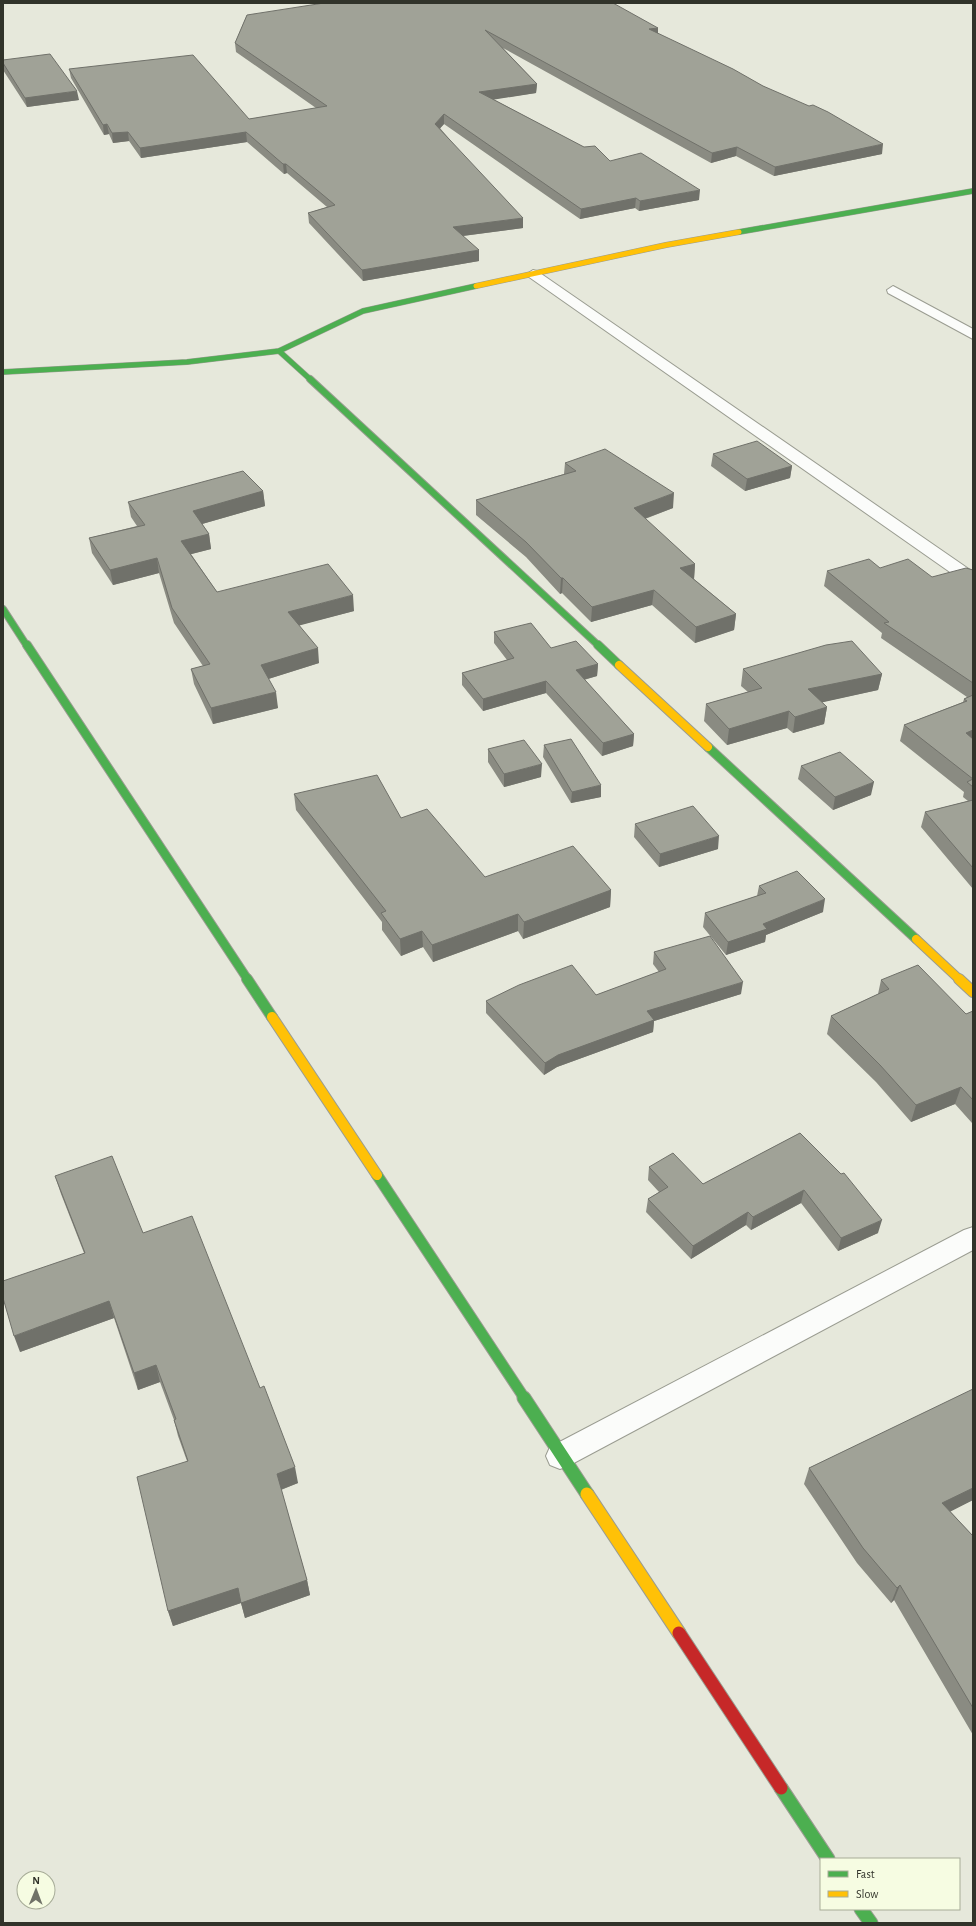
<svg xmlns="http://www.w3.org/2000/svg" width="976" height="1926" font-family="'Alegreya Sans',sans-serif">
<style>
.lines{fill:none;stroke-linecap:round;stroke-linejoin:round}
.street-casing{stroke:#9a9c91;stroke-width:2}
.fast-far4-casing{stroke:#9a9c91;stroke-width:6}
.fast-far3-casing{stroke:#9a9c91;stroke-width:8}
.fast-far2-casing{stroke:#9a9c91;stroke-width:10}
.fast-far1-casing{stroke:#9a9c91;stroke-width:12}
.fast-casing{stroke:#9a9c91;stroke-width:15}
.slow-far3-casing{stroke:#9a9c91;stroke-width:6}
.slow-far2-casing{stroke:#9a9c91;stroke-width:10}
.slow-far1-casing{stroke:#9a9c91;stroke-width:12}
.slow-casing{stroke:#9a9c91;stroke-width:15}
.jam-casing{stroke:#9a9c91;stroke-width:15}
.street{fill:#fbfcfa;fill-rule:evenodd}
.fast-far4{stroke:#4caf50;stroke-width:5}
.fast-far3{stroke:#4caf50;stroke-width:6}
.fast-far2{stroke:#4caf50;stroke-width:8}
.fast-far1{stroke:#4caf50;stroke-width:10}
.fast{stroke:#4caf50;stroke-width:13}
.slow-far3{stroke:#ffc107;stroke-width:5}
.slow-far2{stroke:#ffc107;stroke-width:8}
.slow-far1{stroke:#ffc107;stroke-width:10}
.slow{stroke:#ffc107;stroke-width:13}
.jam{stroke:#c62828;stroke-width:13}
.wall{fill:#8a8b82}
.shaded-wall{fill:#70716a}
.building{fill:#a0a297;stroke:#70716a}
</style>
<rect width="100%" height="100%" fill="#e6e8db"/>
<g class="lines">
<g class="street-casing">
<path id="street" d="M 533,270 L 537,271 L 973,572 L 973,585 L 967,584 L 529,277 L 527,274 Z
M 893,286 L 973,329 L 973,339 L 888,293 L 887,290 Z
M 973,1227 L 973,1250 L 570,1465 L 560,1469 L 550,1465 L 546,1456 L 550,1447 L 964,1230 Z"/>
</g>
<g class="fast-far4-casing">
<path id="fast-far4" d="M 739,232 L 973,191
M 279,351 L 311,380
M 3,372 L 187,362 L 279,351 L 363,311 L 476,286"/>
</g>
<g class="fast-far3-casing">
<path id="fast-far3" d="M 310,379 L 599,646
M 3,609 L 27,646"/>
</g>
<g class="fast-far2-casing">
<path id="fast-far2" d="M 27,645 L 248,980
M 598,645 L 619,665
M 708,747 L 916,939"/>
</g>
<g class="fast-far1-casing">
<path id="fast-far1" d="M 247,979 L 272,1017
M 377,1175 L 525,1399"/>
</g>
<g class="fast-casing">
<path id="fast" d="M 524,1398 L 587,1494
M 781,1788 L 828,1859
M 861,1909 L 871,1923"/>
</g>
<g class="slow-far3-casing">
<path id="slow-far3" d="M 476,286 L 666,245 L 739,232"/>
</g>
<g class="slow-far2-casing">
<path id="slow-far2" d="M 619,665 L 708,747
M 916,939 L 960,980"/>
</g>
<g class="slow-far1-casing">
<path id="slow-far1" d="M 959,979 L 973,992
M 272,1017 L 377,1175"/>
</g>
<g class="slow-casing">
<path id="slow" d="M 587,1494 L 679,1633"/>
</g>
<g class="jam-casing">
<path id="jam" d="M 679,1633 L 781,1788"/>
</g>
<use href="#street" class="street"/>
<use href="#fast-far4" class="fast-far4"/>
<use href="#fast-far3" class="fast-far3"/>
<use href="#fast-far2" class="fast-far2"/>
<use href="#fast-far1" class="fast-far1"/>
<use href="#fast" class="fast"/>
<use href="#slow-far3" class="slow-far3"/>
<use href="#slow-far2" class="slow-far2"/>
<use href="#slow-far1" class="slow-far1"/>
<use href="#slow" class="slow"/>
<use href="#jam" class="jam"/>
</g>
<path class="wall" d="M 247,15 L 658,28 L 658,34 L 763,86 L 882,154 L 774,176 L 736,156 L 711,163 L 503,48 L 537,84 L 536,93 L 493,99 L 610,161 L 699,200 L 639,211 L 635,208 L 580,219 L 444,124 L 440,128 L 523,228 L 463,236 L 479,261 L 363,281 L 309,223 L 308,213 L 327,207 L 287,173 L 284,174 L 247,142 L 141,158 L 129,141 L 113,143 L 109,134 L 104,135 L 71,78 L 69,69 L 249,119 L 316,108 L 236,52 L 235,43 Z
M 3,60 L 79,100 L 27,107 L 3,70 Z
M 713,454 L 792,466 L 790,478 L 745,491 L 711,466 Z
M 565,463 L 673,508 L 645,519 L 695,564 L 694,579 L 736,614 L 734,630 L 695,643 L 652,605 L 591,622 L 562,593 L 560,594 L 526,557 L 476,515 L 476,500 L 564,474 Z
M 263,491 L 265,506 L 202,524 L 209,534 L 211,549 L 191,554 L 217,592 L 354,611 L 299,625 L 319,663 L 268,679 L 278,708 L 213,724 L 194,684 L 191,669 L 203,666 L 174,623 L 159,573 L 113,585 L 92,553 L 89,538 L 137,526 L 131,517 L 128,502 Z
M 880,568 L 932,577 L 973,570 L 973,889 L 921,827 L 925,812 L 968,801 L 963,797 L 964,792 L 900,741 L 904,725 L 963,702 L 964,699 L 967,697 L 881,638 L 882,633 L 824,586 L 827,571 Z
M 494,632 L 551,648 L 598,664 L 597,676 L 584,680 L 634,734 L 633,746 L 602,756 L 546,693 L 483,711 L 462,685 L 462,673 L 507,660 L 494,643 Z
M 743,669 L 882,674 L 878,690 L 822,702 L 827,707 L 824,724 L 793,733 L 787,728 L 727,745 L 704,721 L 706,704 L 748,692 L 741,686 Z
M 544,745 L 601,797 L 571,803 L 543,757 Z
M 488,749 L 541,777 L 504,787 L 488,762 Z
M 801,766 L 871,795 L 833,810 L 798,779 Z
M 294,794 L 401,818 L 485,877 L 611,890 L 610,907 L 523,939 L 518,931 L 433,962 L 423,947 L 401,956 L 382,930 L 382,922 L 296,810 Z
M 635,824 L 718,849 L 659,867 L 634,837 Z
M 759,886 L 823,912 L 766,935 L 765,942 L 726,955 L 703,927 L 705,913 L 757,896 Z
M 654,952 L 741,994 L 654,1021 L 653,1032 L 557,1067 L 544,1075 L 486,1013 L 486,1001 L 596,995 L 659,972 L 653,964 Z
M 881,980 L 966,1014 L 973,1011 L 973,1122 L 972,1123 L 955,1104 L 911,1122 L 876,1082 L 827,1034 L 831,1016 L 878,994 Z
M 800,1133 L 878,1233 L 838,1251 L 801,1203 L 751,1230 L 746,1225 L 691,1259 L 646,1212 L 648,1199 L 659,1192 L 648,1180 L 649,1167 L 703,1184 Z
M 55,1176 L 143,1233 L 298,1483 L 281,1490 L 307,1580 L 310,1595 L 245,1618 L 241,1603 L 173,1626 L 168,1611 L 187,1461 L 178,1436 L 174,1420 L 160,1382 L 138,1390 L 114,1318 L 20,1352 L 84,1253 L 61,1194 Z
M 973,1386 L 973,1500 L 950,1511 L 973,1536 L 973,1735 L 894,1600 L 891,1603 L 857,1563 L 804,1484 L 809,1468 L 972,1390 Z"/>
<path class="shaded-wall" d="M 658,28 L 658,36 L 649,29 Z
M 537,84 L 536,93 L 479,102 L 479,92 Z
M 77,91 L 79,100 L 27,107 L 25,98 Z
M 444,114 L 444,124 L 436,133 L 435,124 Z
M 107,124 L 109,134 L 104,135 L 103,125 Z
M 128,132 L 129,141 L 113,143 L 112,133 Z
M 246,132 L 247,142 L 141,158 L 140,148 Z
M 883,144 L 882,154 L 774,176 L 775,167 Z
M 737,147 L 736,156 L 711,163 L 712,153 Z
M 283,164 L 286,164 L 287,173 L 284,174 Z
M 700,190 L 699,200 L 639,211 L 640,201 Z
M 636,198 L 635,208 L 580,219 L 581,209 Z
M 523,218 L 523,228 L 454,237 L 453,227 Z
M 479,250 L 479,261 L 363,281 L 362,270 Z
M 792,466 L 790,478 L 745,491 L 747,479 Z
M 263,491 L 265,506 L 195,526 L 193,511 Z
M 674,493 L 673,508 L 633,523 L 634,508 Z
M 209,534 L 211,549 L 184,556 L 181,541 Z
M 157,558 L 159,573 L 113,585 L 110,570 Z
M 695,564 L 694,579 L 679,583 L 680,568 Z
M 561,578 L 563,578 L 562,593 L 560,594 Z
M 654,590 L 652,605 L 591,622 L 592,607 Z
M 353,595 L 354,611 L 290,628 L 288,612 Z
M 736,614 L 734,630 L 695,643 L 696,627 Z
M 318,648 L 319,663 L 262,681 L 261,665 Z
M 598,664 L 597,676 L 575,682 L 576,670 Z
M 882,674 L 878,690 L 806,706 L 808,689 Z
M 546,681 L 546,693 L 483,711 L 483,699 Z
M 276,692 L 278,708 L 213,724 L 211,708 Z
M 827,707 L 824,724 L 793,733 L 795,717 Z
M 789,711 L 787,728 L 727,745 L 729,729 Z
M 973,730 L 973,744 L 966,733 Z
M 634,734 L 633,746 L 602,756 L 603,743 Z
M 542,764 L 541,777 L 504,787 L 504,774 Z
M 874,782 L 871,795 L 833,810 L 835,797 Z
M 601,785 L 601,797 L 571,803 L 572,792 Z
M 719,836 L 718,849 L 659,867 L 660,854 Z
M 611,890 L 610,907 L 523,939 L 524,922 Z
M 825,899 L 823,912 L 766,935 L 765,942 L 726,955 L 728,942 L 763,924 Z
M 518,914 L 518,931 L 433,962 L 432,945 Z
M 422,931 L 423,947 L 401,956 L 400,939 Z
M 743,982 L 741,994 L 654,1021 L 653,1032 L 557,1067 L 544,1075 L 545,1063 L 558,1055 L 647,1011 Z
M 961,1087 L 955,1104 L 911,1122 L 916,1105 Z
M 804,1190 L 801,1203 L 751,1230 L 753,1217 Z
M 748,1212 L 746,1225 L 691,1259 L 693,1246 Z
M 882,1220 L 878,1233 L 838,1251 L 841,1238 Z
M 109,1301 L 114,1318 L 20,1352 L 14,1336 Z
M 156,1365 L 160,1382 L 138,1390 L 134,1373 Z
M 295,1467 L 298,1483 L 280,1490 L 277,1474 Z
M 973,1488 L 973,1500 L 936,1519 L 942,1503 Z
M 307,1580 L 310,1595 L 245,1618 L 241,1603 L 173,1626 L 168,1611 L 238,1588 Z
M 900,1585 L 894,1600 L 891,1603 L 897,1588 Z"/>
<path class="building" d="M 324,3 L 613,3 L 658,28 L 649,29 L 733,69 L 763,86 L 809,106 L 813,105 L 828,112 L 883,144 L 775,167 L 737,147 L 712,153 L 485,30 L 537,84 L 479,92 L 584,147 L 595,146 L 610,161 L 641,153 L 700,190 L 640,201 L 636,198 L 581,209 L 444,114 L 435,124 L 523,218 L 453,227 L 479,250 L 362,270 L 308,213 L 335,205 L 286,164 L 283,164 L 246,132 L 140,148 L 128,132 L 112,133 L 107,124 L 103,125 L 69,69 L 193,55 L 249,119 L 327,106 L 235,43 L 247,15 Z
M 50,54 L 77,91 L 25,98 L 3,63 L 3,60 Z
M 757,441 L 792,466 L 747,479 L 713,454 Z
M 605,449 L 674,493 L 634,508 L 695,564 L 680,568 L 736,614 L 696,627 L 654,590 L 592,607 L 563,578 L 561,578 L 526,542 L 476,500 L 576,471 L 565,463 Z
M 243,471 L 263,491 L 193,511 L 209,534 L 181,541 L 217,592 L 328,564 L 353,595 L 288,612 L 318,648 L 261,665 L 276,692 L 211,708 L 191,669 L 210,664 L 172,608 L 157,558 L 110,570 L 89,538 L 145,525 L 128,502 Z
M 869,559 L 880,568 L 908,559 L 932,577 L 966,568 L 973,570 L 973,683 L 884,623 L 889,622 L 827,571 Z
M 531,623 L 551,648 L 576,641 L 598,664 L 576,670 L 634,734 L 603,743 L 546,681 L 483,699 L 462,673 L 514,658 L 494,632 Z
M 852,641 L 882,674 L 808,689 L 827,707 L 795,717 L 789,711 L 729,729 L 706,704 L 762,688 L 743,669 L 826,645 Z
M 973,695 L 973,730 L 966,733 L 973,739 L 973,787 L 967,782 L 973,779 L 904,725 L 967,701 L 964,699 Z
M 571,739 L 601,785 L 572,792 L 544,745 Z
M 524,740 L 542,764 L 504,774 L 488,749 Z
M 840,752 L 874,782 L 835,797 L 801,766 Z
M 377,775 L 401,818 L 427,809 L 485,877 L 573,846 L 611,890 L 524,922 L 518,914 L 432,945 L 422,931 L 400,939 L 381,913 L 386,911 L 294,794 Z
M 973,800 L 973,868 L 925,812 Z
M 693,806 L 719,836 L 660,854 L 635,824 Z
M 797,871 L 825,899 L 763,924 L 767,929 L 728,942 L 705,913 L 766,893 L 759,886 Z
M 710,936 L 743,982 L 647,1011 L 654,1020 L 558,1055 L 545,1063 L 486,1001 L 519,985 L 572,965 L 596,995 L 666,969 L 654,952 Z
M 918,965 L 966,1014 L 973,1011 L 973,1100 L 961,1087 L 916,1105 L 880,1065 L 831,1016 L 889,989 L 881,980 Z
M 800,1133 L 841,1174 L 844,1173 L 882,1220 L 841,1238 L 804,1190 L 753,1217 L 748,1212 L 693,1246 L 648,1199 L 668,1187 L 649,1167 L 673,1153 L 703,1184 Z
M 112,1156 L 143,1233 L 192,1216 L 260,1388 L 264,1386 L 295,1467 L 277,1474 L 307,1580 L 241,1603 L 238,1588 L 168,1611 L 137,1477 L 188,1461 L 174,1420 L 176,1419 L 156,1365 L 134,1373 L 109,1301 L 14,1336 L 3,1298 L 3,1281 L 85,1253 L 55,1176 Z
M 973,1389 L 973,1488 L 942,1503 L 973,1536 L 973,1708 L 900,1585 L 897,1588 L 863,1548 L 809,1468 Z"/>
<rect width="976" height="1926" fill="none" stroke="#31332a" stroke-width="8"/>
<rect x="820" y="1858" width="140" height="52" fill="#f6fce2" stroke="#a7ac98"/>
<rect x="828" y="1871" width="20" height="6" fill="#4caf50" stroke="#a7ac98"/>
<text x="856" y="1878" font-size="12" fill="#31332a">Fast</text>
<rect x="828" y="1891" width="20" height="6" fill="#ffc107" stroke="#a7ac98"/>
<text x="856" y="1898" font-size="12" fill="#31332a">Slow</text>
<g transform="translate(36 1890) rotate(1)"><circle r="19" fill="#f6fce2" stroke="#a7ac98"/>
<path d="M0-3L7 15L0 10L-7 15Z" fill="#707268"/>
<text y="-6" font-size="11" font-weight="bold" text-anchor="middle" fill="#31332a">N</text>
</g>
</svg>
